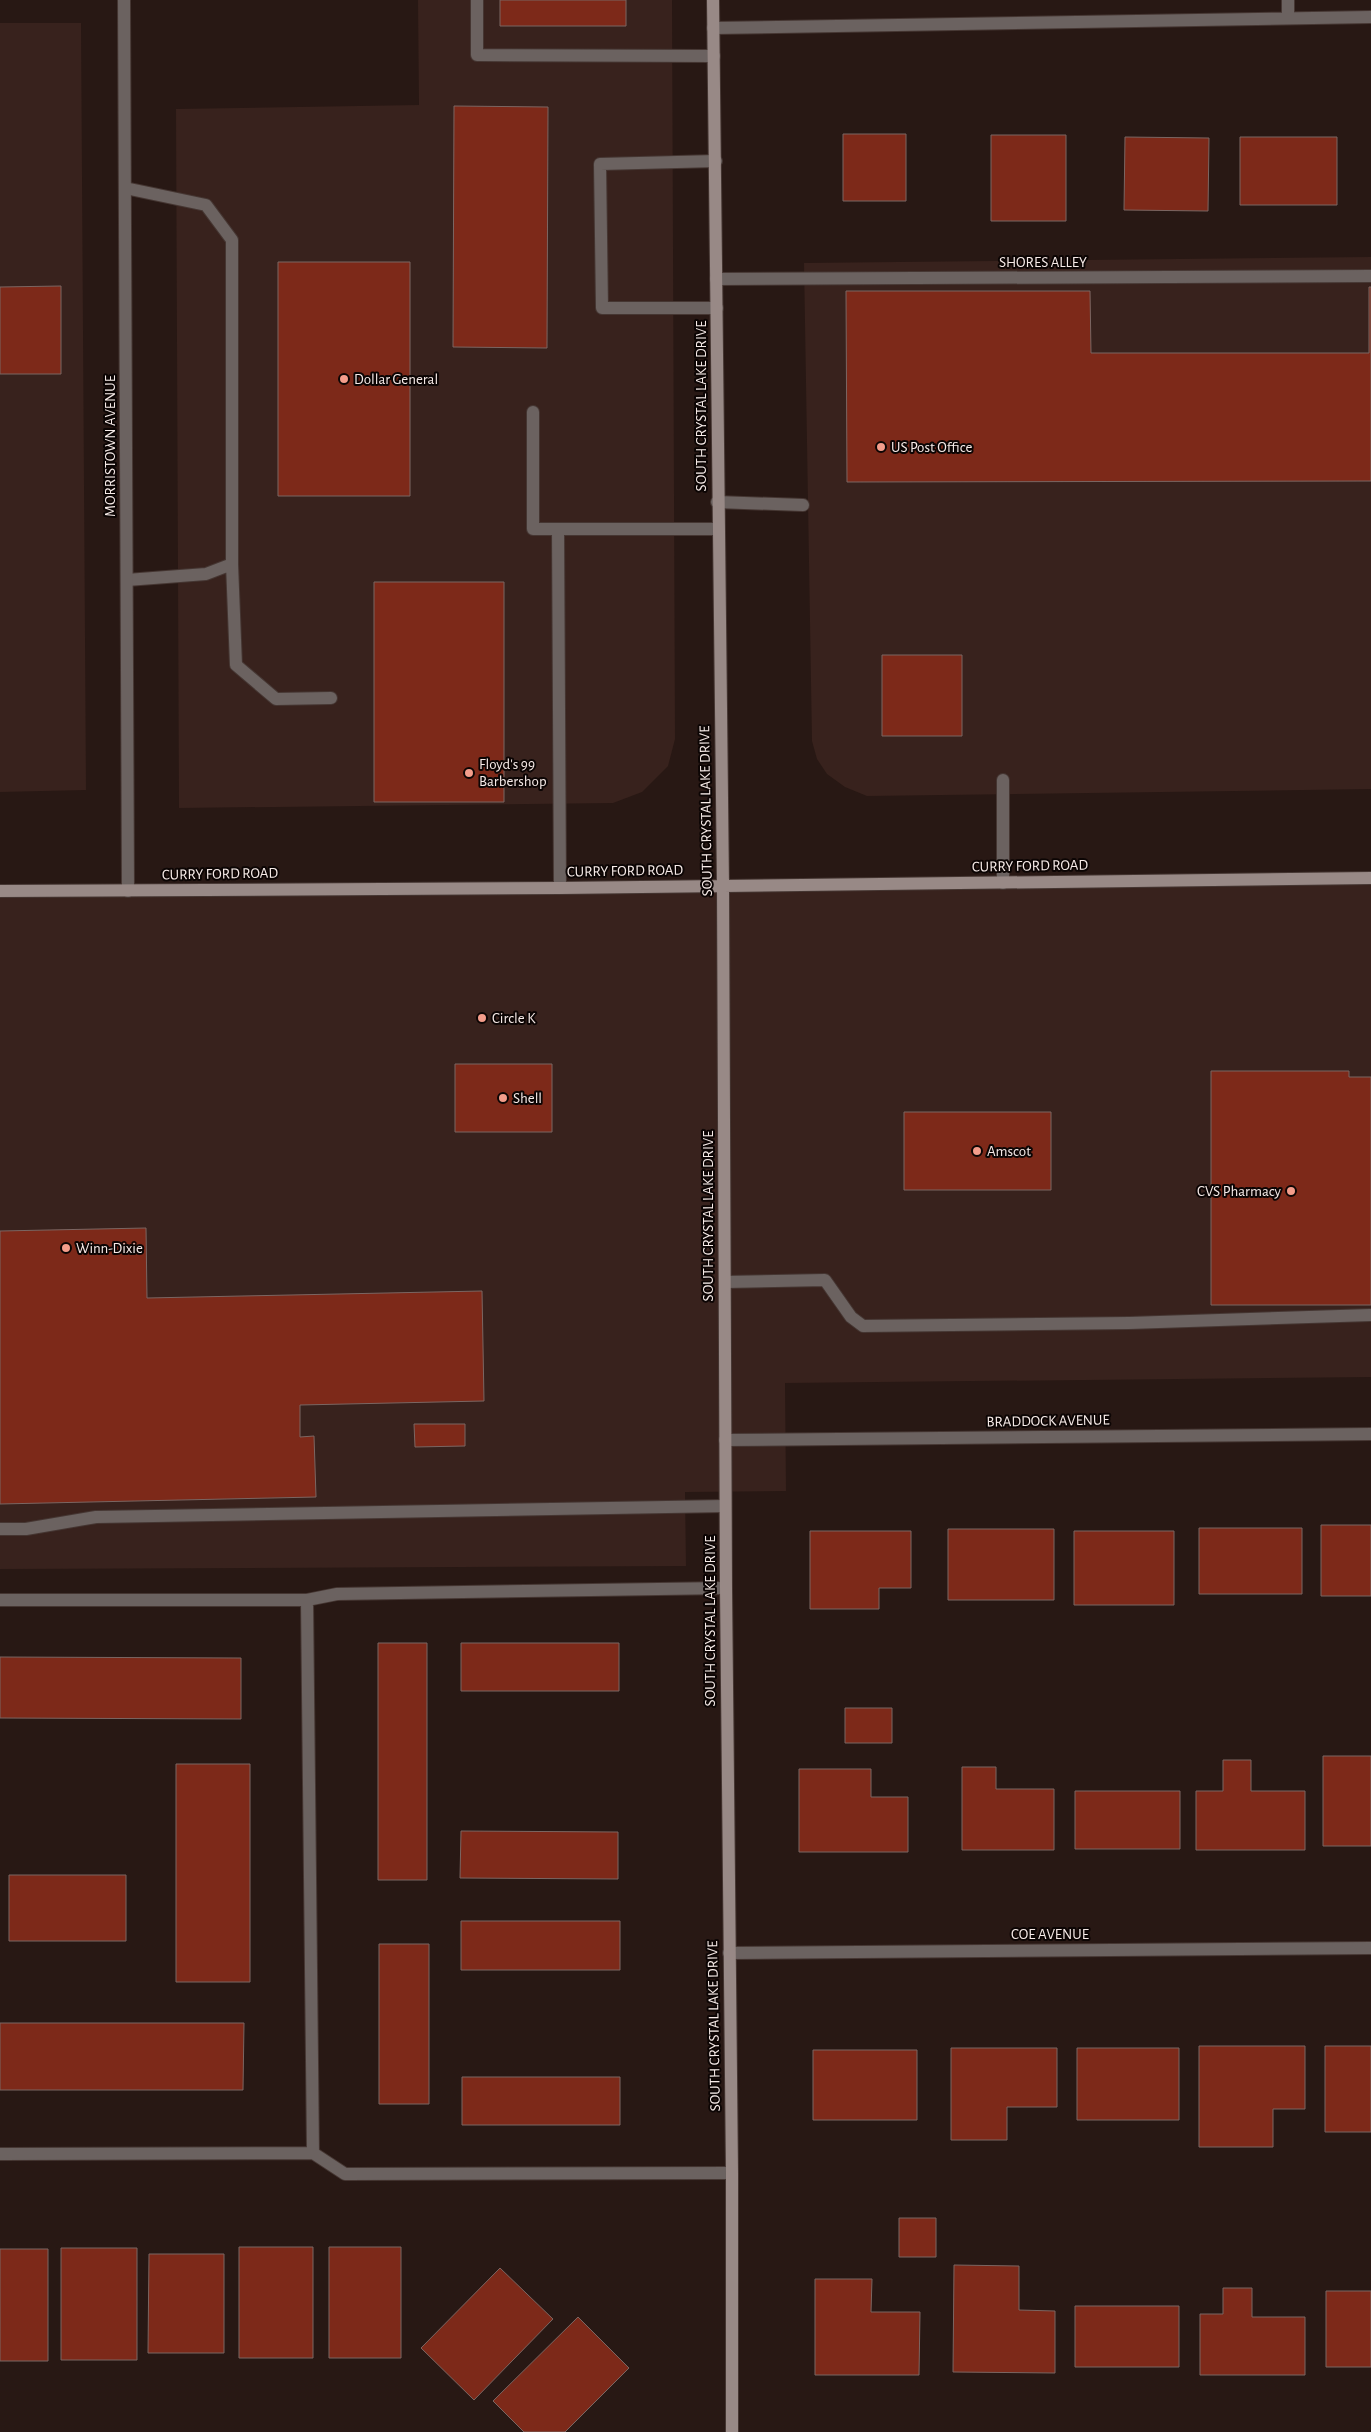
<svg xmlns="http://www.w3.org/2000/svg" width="1371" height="2432" font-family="'Alegreya Sans',sans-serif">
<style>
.built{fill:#38221d}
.building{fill:#7d2919;stroke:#7b6662}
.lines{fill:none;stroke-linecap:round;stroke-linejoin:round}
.lane-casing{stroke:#453632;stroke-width:14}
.street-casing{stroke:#453632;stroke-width:14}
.secondary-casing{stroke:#453632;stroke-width:14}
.lane{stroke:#6b6260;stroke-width:12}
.street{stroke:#6b6260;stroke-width:12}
.secondary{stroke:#988986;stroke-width:12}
.poi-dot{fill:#f49d8b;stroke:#0c0504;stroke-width:2}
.labels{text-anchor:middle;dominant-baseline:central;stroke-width:4;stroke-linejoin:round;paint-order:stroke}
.street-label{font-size:15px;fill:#f7ebe8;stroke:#0c0504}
.poi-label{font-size:15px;fill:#f7ebe8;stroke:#0c0504;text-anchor:start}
</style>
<rect width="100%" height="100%" fill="#281814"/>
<path class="built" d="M 418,0 L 672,0 L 675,739 L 668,766 L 642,792 L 613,803 L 179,808 L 176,109 L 419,105 Z
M 0,23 L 81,23 L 86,790 L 0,792 Z
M 1371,257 L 1371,789 L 867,796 L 845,787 L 827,774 L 817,759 L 812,741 L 804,263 Z
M 1371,882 L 1371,1377 L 785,1383 L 786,1491 L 685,1492 L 686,1566 L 0,1569 L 0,891 Z"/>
<path class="building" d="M 500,0 L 626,0 L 626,26 L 500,26 Z
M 454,106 L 548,107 L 547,348 L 453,347 Z
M 843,134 L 906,134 L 906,201 L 843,201 Z
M 991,135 L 1066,135 L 1066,221 L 991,221 Z
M 1125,137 L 1209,138 L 1208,211 L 1124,210 Z
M 1240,137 L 1337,137 L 1337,205 L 1240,205 Z
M 278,262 L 410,262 L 410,496 L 278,496 Z
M 61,286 L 61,374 L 0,374 L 0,287 Z
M 1369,287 L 1371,287 L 1371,481 L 847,482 L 846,291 L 1090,291 L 1091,353 L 1369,353 Z
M 374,582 L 504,582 L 504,802 L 374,802 Z
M 882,655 L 962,655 L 962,736 L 882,736 Z
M 455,1064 L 552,1064 L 552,1132 L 455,1132 Z
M 1211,1071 L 1349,1071 L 1349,1077 L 1371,1077 L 1371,1305 L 1211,1305 Z
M 904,1112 L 1051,1112 L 1051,1190 L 904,1190 Z
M 146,1228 L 147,1298 L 482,1291 L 484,1401 L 300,1405 L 300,1437 L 314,1436 L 316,1497 L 0,1504 L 0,1231 Z
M 414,1424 L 465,1424 L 465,1446 L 415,1447 Z
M 1321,1525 L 1371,1525 L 1371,1596 L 1321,1596 Z
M 1199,1528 L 1302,1528 L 1302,1594 L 1199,1594 Z
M 948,1529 L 1054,1529 L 1054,1600 L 948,1600 Z
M 810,1531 L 911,1531 L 911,1588 L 879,1588 L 879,1609 L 810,1609 Z
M 1074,1531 L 1174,1531 L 1174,1605 L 1074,1605 Z
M 378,1643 L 427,1643 L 427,1880 L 378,1880 Z
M 461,1643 L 619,1643 L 619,1691 L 461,1691 Z
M 0,1657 L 241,1658 L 241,1719 L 0,1718 Z
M 845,1708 L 892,1708 L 892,1743 L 845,1743 Z
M 1323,1756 L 1371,1756 L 1371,1846 L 1323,1846 Z
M 1223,1760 L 1251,1760 L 1251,1791 L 1305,1791 L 1305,1850 L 1196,1850 L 1196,1791 L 1223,1791 Z
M 176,1764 L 250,1764 L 250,1982 L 176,1982 Z
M 962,1767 L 996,1767 L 996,1789 L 1054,1789 L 1054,1850 L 962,1850 Z
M 799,1769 L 871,1769 L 871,1797 L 908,1797 L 908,1852 L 799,1852 Z
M 1075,1791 L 1180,1791 L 1180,1849 L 1075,1849 Z
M 461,1831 L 618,1832 L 618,1879 L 460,1878 Z
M 9,1875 L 126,1875 L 126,1941 L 9,1941 Z
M 461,1921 L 620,1921 L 620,1970 L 461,1970 Z
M 379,1944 L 429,1944 L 429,2104 L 379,2104 Z
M 0,2023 L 244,2023 L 243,2090 L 0,2090 Z
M 1199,2046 L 1305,2046 L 1305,2109 L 1273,2109 L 1273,2147 L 1199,2147 Z
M 1325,2046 L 1371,2046 L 1371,2132 L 1325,2132 Z
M 951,2048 L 1057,2048 L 1057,2107 L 1007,2107 L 1007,2140 L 951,2140 Z
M 1077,2048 L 1179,2048 L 1179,2120 L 1077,2120 Z
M 813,2050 L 917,2050 L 917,2120 L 813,2120 Z
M 462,2077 L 620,2077 L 620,2125 L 462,2125 Z
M 899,2218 L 936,2218 L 936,2257 L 899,2257 Z
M 239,2247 L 313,2247 L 313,2358 L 239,2358 Z
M 329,2247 L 401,2247 L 401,2358 L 329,2358 Z
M 61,2248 L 137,2248 L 137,2360 L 61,2360 Z
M 0,2249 L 48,2249 L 48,2361 L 0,2361 Z
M 149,2254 L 224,2254 L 224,2353 L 148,2353 Z
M 954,2265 L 1019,2266 L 1019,2310 L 1055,2311 L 1055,2373 L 953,2372 Z
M 500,2268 L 553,2319 L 474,2400 L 421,2348 Z
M 815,2279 L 872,2279 L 871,2312 L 920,2312 L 919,2375 L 815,2375 Z
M 1223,2288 L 1252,2288 L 1252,2317 L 1305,2317 L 1305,2375 L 1200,2375 L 1200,2314 L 1223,2314 Z
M 1326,2291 L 1371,2291 L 1371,2367 L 1326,2367 Z
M 1075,2306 L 1179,2306 L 1179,2367 L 1075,2367 Z
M 578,2317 L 629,2368 L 565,2432 L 524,2432 L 493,2401 Z"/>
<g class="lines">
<g class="lane-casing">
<path id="lane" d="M 477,0 L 477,55 L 714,56
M 716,161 L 600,164 L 602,308 L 717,308
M 125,188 L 206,205 L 232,240 L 232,564 L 206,574 L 127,580
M 716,279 L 1371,276
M 533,412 L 533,529 L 718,529
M 717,502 L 803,505
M 558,529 L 560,888
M 232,564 L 236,665 L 276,699 L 331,698
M 1003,780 L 1003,883
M 725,1282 L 825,1280 L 851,1317 L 863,1326 L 1129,1323 L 1371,1315
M 0,1529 L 26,1529 L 96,1517 L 725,1506
M 0,1600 L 307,1600 L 313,2153
M 307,1600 L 337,1594 L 726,1588
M 0,2154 L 313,2153 L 345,2174 L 732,2173"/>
</g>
<g class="street-casing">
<path id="street" d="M 124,0 L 128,891
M 1288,0 L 1288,18
M 713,28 L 1371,17
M 725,1440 L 1371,1434
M 729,1953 L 1371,1948"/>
</g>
<g class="secondary-casing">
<path id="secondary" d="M 713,0 L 723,886 L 726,1588 L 732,2173 L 732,2432
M 0,891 L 560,888 L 1371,878"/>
</g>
<use href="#lane" class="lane"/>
<use href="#street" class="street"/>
<use href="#secondary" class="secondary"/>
</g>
<g class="poi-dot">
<circle cx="344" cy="379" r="5"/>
<circle cx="881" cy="447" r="5"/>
<circle cx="469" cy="773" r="5"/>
<circle cx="482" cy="1018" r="5"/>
<circle cx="503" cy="1098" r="5"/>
<circle cx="977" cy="1151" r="5"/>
<circle cx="1291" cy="1191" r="5"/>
<circle cx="66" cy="1248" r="5"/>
</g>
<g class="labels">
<g class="street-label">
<text x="1043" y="262">SHORES ALLEY</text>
<text transform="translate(701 406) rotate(-90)">SOUTH CRYSTAL LAKE DRIVE</text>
<text transform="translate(110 446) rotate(-90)">MORRISTOWN AVENUE</text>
<text transform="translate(706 811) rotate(-91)">SOUTH CRYSTAL LAKE DRIVE</text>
<text transform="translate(1030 866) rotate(-1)">CURRY FORD ROAD</text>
<text transform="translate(625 871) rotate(-1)">CURRY FORD ROAD</text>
<text transform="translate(220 874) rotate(-1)">CURRY FORD ROAD</text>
<text transform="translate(708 1216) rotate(-90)">SOUTH CRYSTAL LAKE DRIVE</text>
<text transform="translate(1048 1421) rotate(-1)">BRADDOCK AVENUE</text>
<text transform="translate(710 1621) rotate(-90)">SOUTH CRYSTAL LAKE DRIVE</text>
<text x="1050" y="1934">COE AVENUE</text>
<text transform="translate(714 2026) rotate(-91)">SOUTH CRYSTAL LAKE DRIVE</text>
</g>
<g class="poi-label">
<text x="354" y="379">Dollar General</text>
<text x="891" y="447">US Post Office</text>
<text x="479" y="764">Floyd's 99<tspan x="479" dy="17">Barbershop</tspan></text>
<text x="492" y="1018">Circle K</text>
<text x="513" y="1098">Shell</text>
<text x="987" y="1151">Amscot</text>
<text x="1281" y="1191" text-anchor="end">CVS Pharmacy</text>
<text x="76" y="1248">Winn-Dixie</text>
</g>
</g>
</svg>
